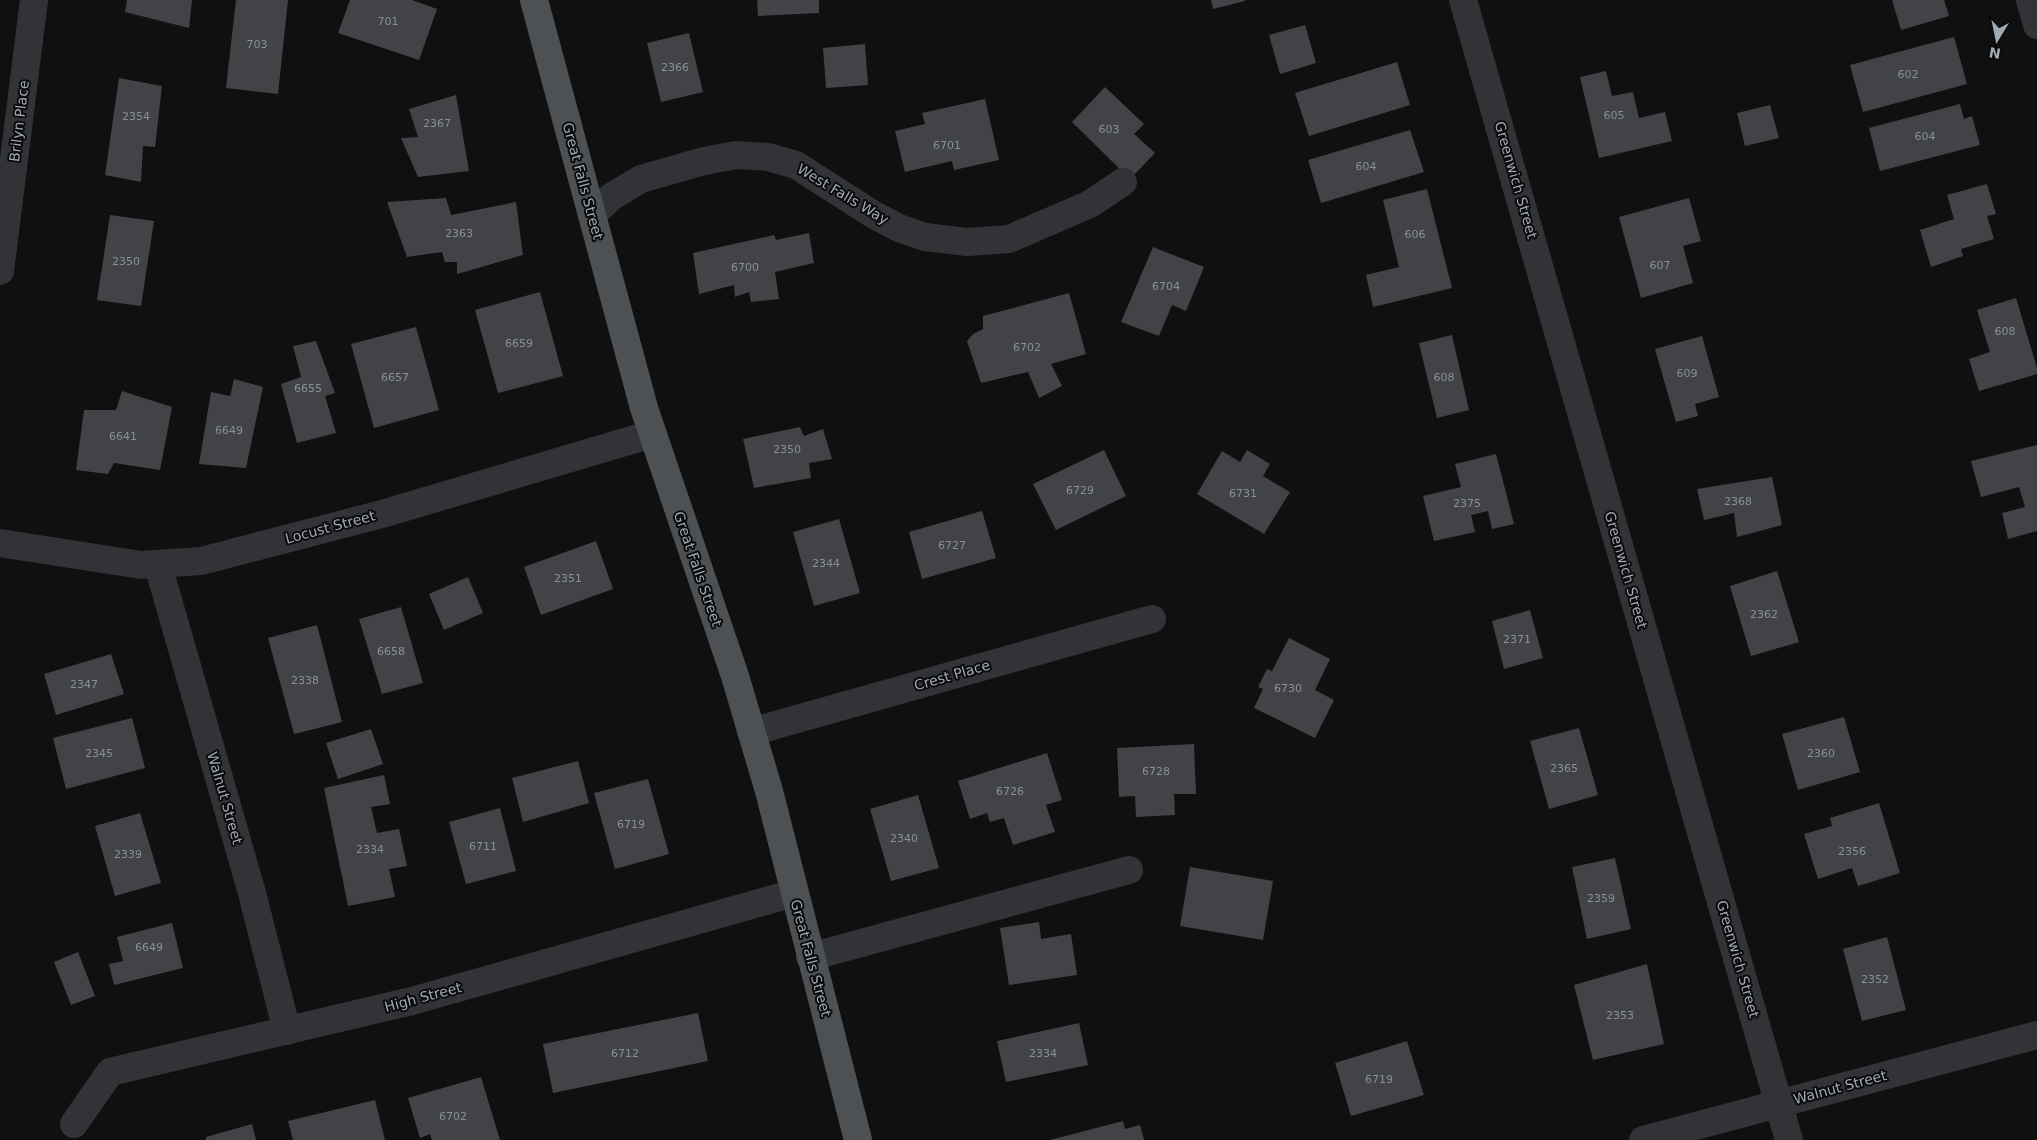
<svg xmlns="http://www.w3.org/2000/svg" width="2037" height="1140" font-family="'DejaVu Sans',sans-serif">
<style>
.building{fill:#414347}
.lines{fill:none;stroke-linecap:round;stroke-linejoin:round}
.minor{stroke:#313336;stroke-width:28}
.major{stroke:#4d5154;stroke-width:28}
.labels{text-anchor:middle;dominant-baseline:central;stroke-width:4;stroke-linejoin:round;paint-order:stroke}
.number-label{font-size:11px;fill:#8a9096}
.street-label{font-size:14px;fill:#a2aab1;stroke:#0b0b0c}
</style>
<rect width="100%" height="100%" fill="#101011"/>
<path class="building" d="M 127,0 L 192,0 L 189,28 L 125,12 Z
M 236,0 L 288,0 L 278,94 L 226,88 Z
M 350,0 L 412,0 L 437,9 L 419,60 L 338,33 Z
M 757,0 L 819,0 L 819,13 L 758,16 Z
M 1211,0 L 1245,0 L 1245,1 L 1213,9 Z
M 1892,0 L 1944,0 L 1949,16 L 1901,30 Z
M 1305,25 L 1316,63 L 1280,74 L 1269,35 Z
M 689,33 L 703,92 L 661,102 L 647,43 Z
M 1954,37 L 1967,84 L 1863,112 L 1850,65 Z
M 865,44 L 868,85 L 826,88 L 823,48 Z
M 1397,62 L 1410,105 L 1309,136 L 1295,93 Z
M 1606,71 L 1612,96 L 1633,92 L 1639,118 L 1665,112 L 1672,141 L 1599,158 L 1580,77 Z
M 119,78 L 162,86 L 155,147 L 143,146 L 141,182 L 105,175 Z
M 1105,87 L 1144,124 L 1134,134 L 1155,153 L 1130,179 L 1072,122 Z
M 456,95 L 469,171 L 418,177 L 401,138 L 418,137 L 409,109 Z
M 985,99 L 999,160 L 954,170 L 952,161 L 905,172 L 895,131 L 925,124 L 922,113 Z
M 1960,104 L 1964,119 L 1972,116 L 1980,145 L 1880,171 L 1869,128 Z
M 1770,105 L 1779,138 L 1745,146 L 1737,113 Z
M 1410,130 L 1424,172 L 1321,203 L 1308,160 Z
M 1987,184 L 1996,214 L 1987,216 L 1994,239 L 1961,249 L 1963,256 L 1931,267 L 1920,230 L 1954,219 L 1947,195 Z
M 1427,189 L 1452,288 L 1373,307 L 1366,275 L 1399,267 L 1383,200 Z
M 446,198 L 451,215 L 516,202 L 523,255 L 457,274 L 457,262 L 445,262 L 442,252 L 407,257 L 387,202 Z
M 1689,198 L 1701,241 L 1683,246 L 1693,283 L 1641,298 L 1619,217 Z
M 110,215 L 154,221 L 141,306 L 97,300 Z
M 809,233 L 814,263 L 775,272 L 779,299 L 751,302 L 749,292 L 735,297 L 734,285 L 699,294 L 693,253 L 774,235 L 776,240 Z
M 1153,247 L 1204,267 L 1186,311 L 1172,305 L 1159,336 L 1121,322 Z
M 540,292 L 563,376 L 498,393 L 475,310 Z
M 1069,293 L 1086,354 L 1051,364 L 1062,386 L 1039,398 L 1028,372 L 981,383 L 967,341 L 973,334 L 983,329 L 983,316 Z
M 2016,298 L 2037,368 L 2037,374 L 1979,391 L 1969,359 L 1990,352 L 1977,310 Z
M 416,327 L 439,410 L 374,428 L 351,344 Z
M 1452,335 L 1469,410 L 1437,418 L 1419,343 Z
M 1702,336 L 1719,397 L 1695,404 L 1698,416 L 1676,422 L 1655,349 Z
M 316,341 L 335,393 L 325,396 L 336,433 L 297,443 L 281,384 L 301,377 L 293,346 Z
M 234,379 L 263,387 L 246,468 L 199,464 L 211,392 L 230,396 Z
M 122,391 L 172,407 L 160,470 L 114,463 L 108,474 L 76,470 L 84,410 L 116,410 Z
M 800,427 L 804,436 L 823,429 L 832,459 L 809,463 L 811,478 L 754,488 L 743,439 Z
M 2037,445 L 2037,531 L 2008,539 L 2002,513 L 2025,507 L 2019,487 L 1981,497 L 1971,461 Z
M 1104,450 L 1126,496 L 1056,530 L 1033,484 Z
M 1247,450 L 1270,464 L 1263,476 L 1290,492 L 1264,534 L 1197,494 L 1222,451 L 1240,462 Z
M 1496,454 L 1514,524 L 1492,529 L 1488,511 L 1471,515 L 1475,532 L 1434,541 L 1423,496 L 1461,487 L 1455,464 Z
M 1772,477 L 1782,525 L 1737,537 L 1734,513 L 1704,520 L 1697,489 Z
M 982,511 L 996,558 L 922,579 L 909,532 Z
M 839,519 L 860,593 L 814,606 L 793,532 Z
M 596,541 L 613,589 L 541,615 L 524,567 Z
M 1777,571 L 1799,642 L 1751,656 L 1730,586 Z
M 468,577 L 483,613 L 444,630 L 429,594 Z
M 401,607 L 423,683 L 382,694 L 359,619 Z
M 1530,610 L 1543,658 L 1504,669 L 1492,621 Z
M 317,625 L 342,722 L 294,734 L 268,638 Z
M 1289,638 L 1330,659 L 1315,690 L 1334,700 L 1315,738 L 1254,708 L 1263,689 L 1258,687 L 1267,669 L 1272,671 Z
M 111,654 L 124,694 L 56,715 L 44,674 Z
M 1844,717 L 1860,772 L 1798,790 L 1782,734 Z
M 132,718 L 145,768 L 66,789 L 53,738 Z
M 1579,728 L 1598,795 L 1549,809 L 1530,741 Z
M 371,729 L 383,764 L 338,779 L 326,743 Z
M 1194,744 L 1196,794 L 1174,794 L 1175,815 L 1136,817 L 1135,796 L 1119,797 L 1117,748 Z
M 1047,753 L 1062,800 L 1046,805 L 1055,832 L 1013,845 L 1004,818 L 990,822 L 987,813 L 970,819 L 958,781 Z
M 578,761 L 589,803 L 523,822 L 512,778 Z
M 384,775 L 390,804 L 371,807 L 377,833 L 399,829 L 407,866 L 389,869 L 395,897 L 348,906 L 324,788 Z
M 648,779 L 669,854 L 615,869 L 594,793 Z
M 918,795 L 939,868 L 891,881 L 870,809 Z
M 1879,803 L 1900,873 L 1858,886 L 1852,868 L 1818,879 L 1804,834 L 1832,826 L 1830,818 Z
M 500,808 L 516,871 L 466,884 L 449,822 Z
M 140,813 L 161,883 L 115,896 L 95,826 Z
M 1615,858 L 1631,929 L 1587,939 L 1572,867 Z
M 1190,867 L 1273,881 L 1263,940 L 1180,926 Z
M 1039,922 L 1041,939 L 1071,934 L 1077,975 L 1009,985 L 1000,928 Z
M 172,923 L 183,968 L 114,985 L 109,964 L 123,961 L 117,937 Z
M 1887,937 L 1906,1010 L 1862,1021 L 1843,949 Z
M 78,952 L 95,996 L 71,1005 L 54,962 Z
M 1647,964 L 1664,1044 L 1593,1060 L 1574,985 Z
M 698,1013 L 708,1061 L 553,1093 L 543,1044 Z
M 1079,1023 L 1088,1065 L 1006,1082 L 997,1041 Z
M 1407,1041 L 1424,1095 L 1351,1116 L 1335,1063 Z
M 481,1077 L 500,1140 L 432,1140 L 430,1134 L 420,1138 L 408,1098 Z
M 375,1100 L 385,1140 L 293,1140 L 288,1121 Z
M 1123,1121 L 1125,1129 L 1140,1125 L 1144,1140 L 1050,1140 Z
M 252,1124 L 256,1140 L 206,1140 L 206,1137 Z"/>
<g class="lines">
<path class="minor" d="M 1463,0 L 1789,1140
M 2030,0 L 2037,25
M 592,215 L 611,197 L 641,179 L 704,161 L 736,155 L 768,157 L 796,165 L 874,215 L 899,228 L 925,237 L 967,242 L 1009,239 L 1090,204 L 1123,182
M 0,271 L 34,0
M 0,543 L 141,565 L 201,561 L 382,514 L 652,434
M 158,565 L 252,893 L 287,1031
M 751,732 L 1152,619
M 810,957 L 1129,870
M 74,1124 L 110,1072 L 412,1001 L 794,893
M 1643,1140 L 2037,1035"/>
<path class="major" d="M 534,0 L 644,408 L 735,676 L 769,791 L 858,1140"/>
</g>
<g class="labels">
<g class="number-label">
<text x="388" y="21">701</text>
<text x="257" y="44">703</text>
<text x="675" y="67">2366</text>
<text x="1908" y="74">602</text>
<text x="1614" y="115">605</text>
<text x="136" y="116">2354</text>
<text x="437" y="123">2367</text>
<text x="1109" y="129">603</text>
<text x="1925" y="136">604</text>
<text x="947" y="145">6701</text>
<text x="1366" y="166">604</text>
<text x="459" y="233">2363</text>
<text x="1415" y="234">606</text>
<text x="126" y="261">2350</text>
<text x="1660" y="265">607</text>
<text x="745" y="267">6700</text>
<text x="1166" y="286">6704</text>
<text x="2005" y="331">608</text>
<text x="519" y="343">6659</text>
<text x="1027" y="347">6702</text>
<text x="1687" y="373">609</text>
<text x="395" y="377">6657</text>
<text x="1444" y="377">608</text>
<text x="308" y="388">6655</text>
<text x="229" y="430">6649</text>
<text x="123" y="436">6641</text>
<text x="787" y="449">2350</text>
<text x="1080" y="490">6729</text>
<text x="1243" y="493">6731</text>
<text x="1738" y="501">2368</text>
<text x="1467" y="503">2375</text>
<text x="952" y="545">6727</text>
<text x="826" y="563">2344</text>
<text x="568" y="578">2351</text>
<text x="1764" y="614">2362</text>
<text x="1517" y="639">2371</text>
<text x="391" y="651">6658</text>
<text x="305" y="680">2338</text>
<text x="84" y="684">2347</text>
<text x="1288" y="688">6730</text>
<text x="99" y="753">2345</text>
<text x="1821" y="753">2360</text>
<text x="1564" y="768">2365</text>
<text x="1156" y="771">6728</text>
<text x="1010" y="791">6726</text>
<text x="631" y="824">6719</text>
<text x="904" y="838">2340</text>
<text x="483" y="846">6711</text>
<text x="370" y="849">2334</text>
<text x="1852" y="851">2356</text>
<text x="128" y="854">2339</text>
<text x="1601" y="898">2359</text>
<text x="149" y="947">6649</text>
<text x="1875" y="979">2352</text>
<text x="1620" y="1015">2353</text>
<text x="625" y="1053">6712</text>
<text x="1043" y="1053">2334</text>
<text x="1379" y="1079">6719</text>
<text x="453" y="1116">6702</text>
</g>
<g class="street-label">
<text transform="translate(19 121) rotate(-83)">Brilyn Place</text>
<text transform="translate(1516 180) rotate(74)">Greenwich Street</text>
<text transform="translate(583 181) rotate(75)">Great Falls Street</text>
<text transform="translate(843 194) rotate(31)">West Falls Way</text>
<text transform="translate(330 527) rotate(-15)">Locust Street</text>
<text transform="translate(698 569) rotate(71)">Great Falls Street</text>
<text transform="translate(1626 570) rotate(74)">Greenwich Street</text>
<text transform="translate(952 675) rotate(-16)">Crest Place</text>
<text transform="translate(225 798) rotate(74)">Walnut Street</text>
<text transform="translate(811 958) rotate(75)">Great Falls Street</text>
<text transform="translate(1738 959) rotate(74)">Greenwich Street</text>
<text transform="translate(423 997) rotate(-15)">High Street</text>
<text transform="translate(1840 1087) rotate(-15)">Walnut Street</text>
</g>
</g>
<g transform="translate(1997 40) rotate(190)" stroke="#0b0b0c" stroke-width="4" paint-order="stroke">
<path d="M0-4L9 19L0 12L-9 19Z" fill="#a2aab1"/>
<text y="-8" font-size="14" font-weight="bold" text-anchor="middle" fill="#a2aab1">N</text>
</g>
</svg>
